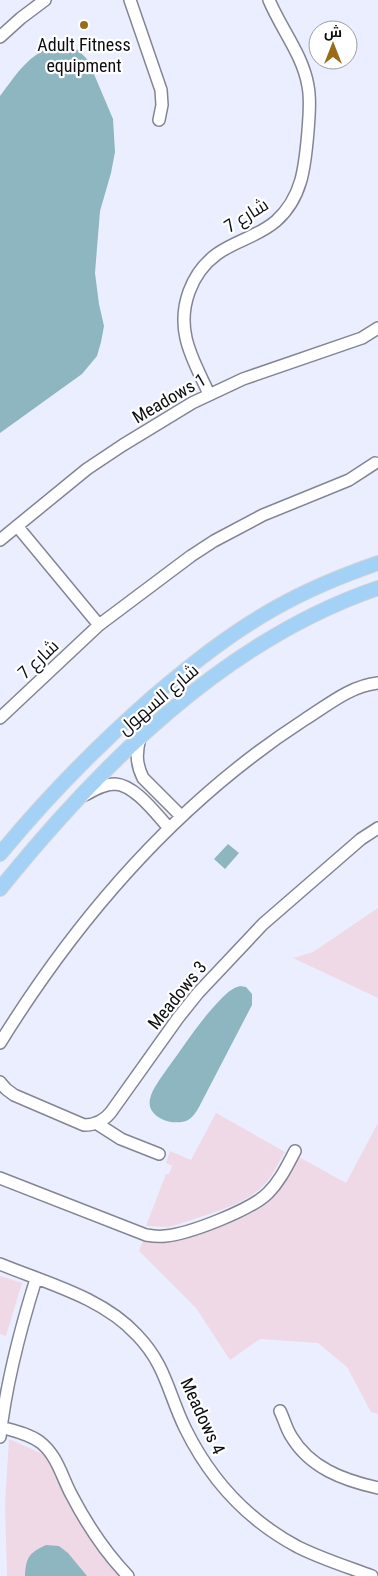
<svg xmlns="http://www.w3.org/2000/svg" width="378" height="1576" font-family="'Roboto Condensed',Cairo,sans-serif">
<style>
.green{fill:#efd9e6}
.water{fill:#8db6c0}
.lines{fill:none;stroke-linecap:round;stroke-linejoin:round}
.minor-casing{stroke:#838594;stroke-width:14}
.major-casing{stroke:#d3d4d5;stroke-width:16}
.minor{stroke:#fff;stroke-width:11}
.major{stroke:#a4d2f7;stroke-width:14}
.poi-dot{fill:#986c1a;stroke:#fff;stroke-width:2}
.labels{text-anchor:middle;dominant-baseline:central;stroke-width:4.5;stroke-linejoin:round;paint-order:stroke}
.poi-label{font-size:18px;fill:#0d0e13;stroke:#fff}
.street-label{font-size:18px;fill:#0d0e13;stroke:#fff}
</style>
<rect width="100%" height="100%" fill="#ebeefe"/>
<path class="green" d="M 378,908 L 378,998 L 293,958 L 313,952 Z
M 216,1113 L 285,1152 C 278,1163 273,1176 264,1185 C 244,1206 205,1215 179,1224 L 169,1227 L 146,1226 L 166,1174 L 169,1174 L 172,1166 L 166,1163 L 170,1151 L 191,1160 Z
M 378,1123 L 378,1414 L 371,1412 L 347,1367 L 318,1343 L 260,1339 L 230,1360 L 196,1308 L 139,1251 L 143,1241 L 179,1240 L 250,1214 C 278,1199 285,1183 299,1157 L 346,1183 Z
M 0,1276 L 22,1283 L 6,1336 L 0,1334 Z
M 9,1439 L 47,1456 L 68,1502 L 95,1547 L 118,1576 L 7,1576 L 5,1505 Z"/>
<path class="water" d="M 56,45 L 78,50 L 88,60 L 113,119 L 115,152 L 111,173 L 100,211 L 95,273 L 99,304 L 104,326 L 101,342 L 97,356 L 82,374 L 0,433 L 0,96 C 17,74 28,54 56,45 Z
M 228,844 L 239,853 L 225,869 L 214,859 Z
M 240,986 L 246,987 L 252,994 L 252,1005 L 199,1107 C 196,1112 193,1118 186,1121 C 172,1126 146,1117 150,1099 C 152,1089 161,1078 167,1069 C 184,1046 201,1019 221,999 C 227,993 232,988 240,986 Z
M 46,1545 L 59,1546 L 68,1553 L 87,1576 L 25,1576 C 26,1557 29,1553 46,1545 Z"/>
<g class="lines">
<g class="minor-casing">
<path id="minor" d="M 130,0 L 161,90 L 162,105 L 159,120
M 0,37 L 21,18 L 45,0
M 209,394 C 201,376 190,357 186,338 C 179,307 191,273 217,254 C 235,241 259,236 276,221 C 303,197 305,165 308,131 C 309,116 311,101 308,86 C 303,55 281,29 269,0
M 17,526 L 99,625
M 0,540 L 87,469 L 123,445 L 192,403 L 243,379 L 362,338 L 378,328
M 0,718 L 99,625 L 191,556 L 214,541 L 263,515 L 349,480 L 375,463
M 140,738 C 136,753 136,764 143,778 L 181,816
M 85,795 C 94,790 104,784 115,784 C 135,785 156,814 169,828
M 0,1043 C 78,917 179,801 304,720 C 328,705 350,686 378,683
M 0,1082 L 6,1089 L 14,1095 L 84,1125 C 95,1125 104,1121 111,1112 L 178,1018 L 198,993 L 263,924 L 361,839 L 378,828
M 96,1123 L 121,1139 L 159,1154
M 0,1178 L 146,1235 C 152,1236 159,1237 165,1236 C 189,1234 251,1210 268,1193 C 280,1181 287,1166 295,1151
M 0,1264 C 46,1283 102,1297 137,1335 C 166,1365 168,1393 185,1428 C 210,1479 247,1520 298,1547 C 322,1559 348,1567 372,1576
M 280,1411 C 284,1419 286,1428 291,1436 C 310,1468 343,1480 378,1488
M 1,1427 C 15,1431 29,1434 40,1442 C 57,1455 62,1477 71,1494 C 86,1523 105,1552 128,1576
M 0,1437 C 6,1383 20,1330 36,1279"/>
</g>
<g class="major-casing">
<path id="major" d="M 0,854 C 47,797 98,745 154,696 C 193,663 232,632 277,607 C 309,589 343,575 378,563
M 0,889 C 99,766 225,640 378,588"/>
</g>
<use href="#minor" class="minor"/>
<use href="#major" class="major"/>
</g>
<circle class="poi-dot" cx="84" cy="25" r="5"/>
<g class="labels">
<g class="poi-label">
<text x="84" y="44">Adult Fitness<tspan x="84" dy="21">equipment</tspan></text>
</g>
<g class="street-label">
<text transform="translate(246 215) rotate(-32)">شارع 7</text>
<text transform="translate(169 398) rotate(-30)">Meadows 1</text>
<text transform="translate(38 659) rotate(-43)">شارع 7</text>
<text transform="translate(158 699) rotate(-40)">شارع السهول</text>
<text transform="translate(177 995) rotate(-51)">Meadows 3</text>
<text transform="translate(203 1416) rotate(65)">Meadows 4</text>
</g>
</g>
<g transform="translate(333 45)"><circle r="24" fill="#ffffff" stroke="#9e9fa1"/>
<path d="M0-4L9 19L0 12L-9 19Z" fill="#986c1a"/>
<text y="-8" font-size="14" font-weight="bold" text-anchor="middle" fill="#0d0e13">ش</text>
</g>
</svg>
